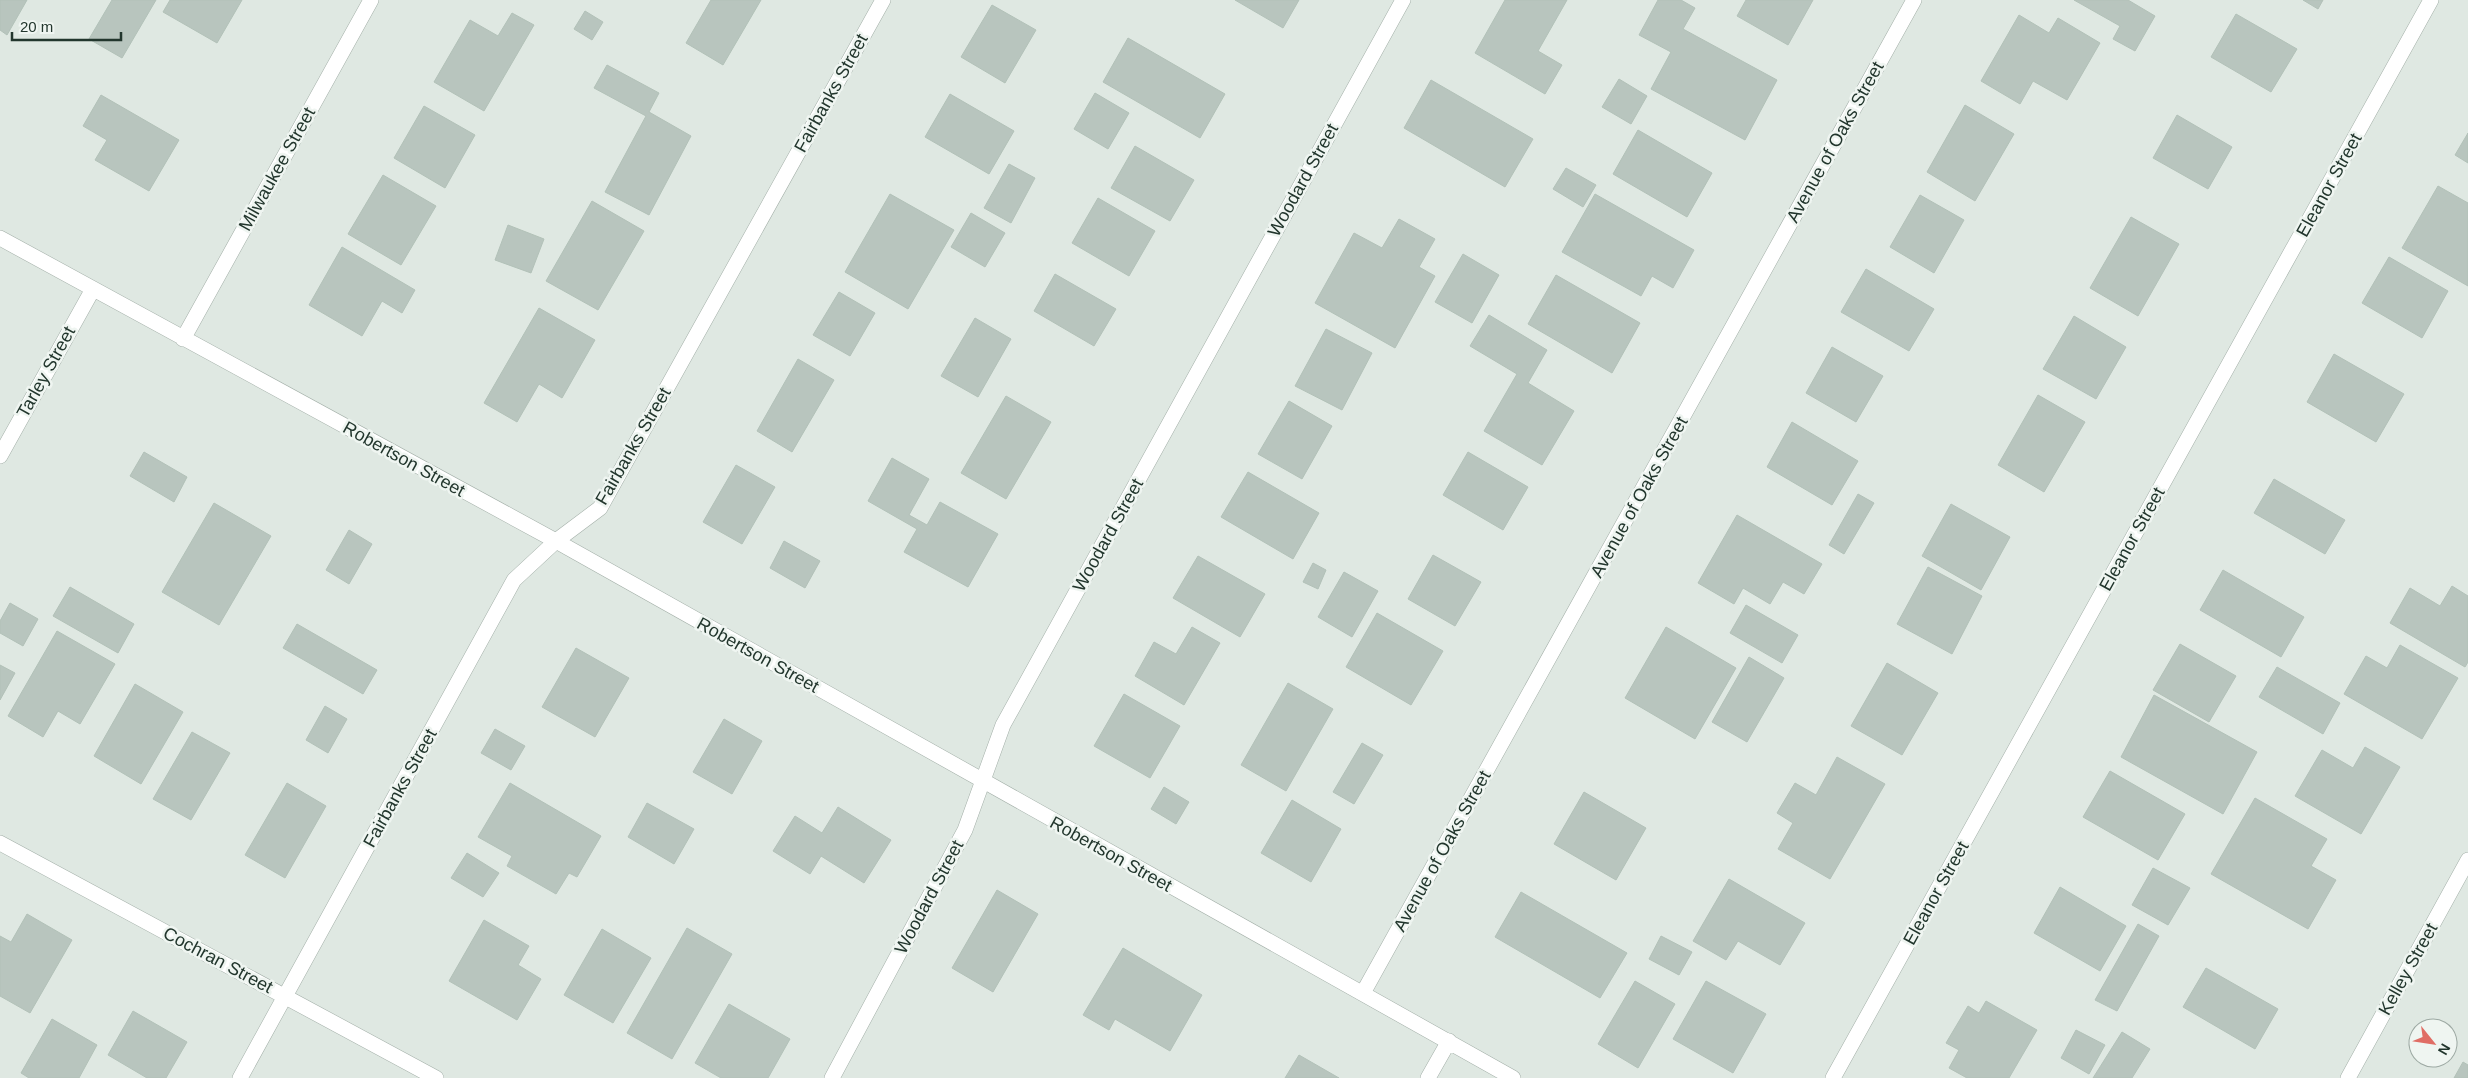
<svg xmlns="http://www.w3.org/2000/svg" width="2468" height="1078" font-family="Helvetica,sans-serif">
<style>
.building{fill:#b8c5be;stroke:#b2c1b8}
.lines{fill:none;stroke-linecap:round;stroke-linejoin:round}
.minor-casing{stroke:#a3afa8;stroke-width:16}
.minor{stroke:#fff;stroke-width:15}
.labels{text-anchor:middle;dominant-baseline:central;stroke-width:5;stroke-linejoin:round;paint-order:stroke}
.street-label{font-size:18px;fill:#22362d;stroke:#eff5f1}
</style>
<rect width="100%" height="100%" fill="#dfe8e2"/>
<path class="building" d="M 0,0 L 27,0 L 7,35 L 0,30 Z
M 112,0 L 156,0 L 122,58 L 89,39 Z
M 170,0 L 242,0 L 217,43 L 163,12 Z
M 711,0 L 761,0 L 723,65 L 686,43 Z
M 1235,0 L 1299,0 L 1283,28 Z
M 1505,0 L 1567,0 L 1538,51 L 1562,65 L 1545,94 L 1475,53 Z
M 1658,0 L 1681,0 L 1695,8 L 1683,29 L 1777,80 L 1745,140 L 1651,89 L 1671,52 L 1639,35 Z
M 1746,0 L 1813,0 L 1788,45 L 1737,16 Z
M 2074,0 L 2128,0 L 2155,16 L 2135,51 L 2113,39 L 2120,26 Z
M 2303,0 L 2323,0 L 2318,9 Z
M 992,5 L 1036,30 L 1005,83 L 961,57 Z
M 585,11 L 603,22 L 592,40 L 574,29 Z
M 512,13 L 534,25 L 484,111 L 434,82 L 470,20 L 498,36 Z
M 2236,14 L 2297,49 L 2271,92 L 2211,57 Z
M 2019,15 L 2049,33 L 2058,18 L 2100,43 L 2067,100 L 2033,81 L 2020,104 L 1981,81 Z
M 1128,38 L 1225,94 L 1200,138 L 1103,82 Z
M 607,65 L 659,93 L 649,112 L 691,136 L 649,215 L 605,192 L 646,116 L 594,88 Z
M 1619,79 L 1647,96 L 1631,124 L 1602,107 Z
M 1431,80 L 1533,139 L 1505,187 L 1404,128 Z
M 1095,93 L 1129,113 L 1108,149 L 1074,129 Z
M 950,94 L 1014,131 L 989,174 L 925,137 Z
M 101,95 L 179,140 L 149,191 L 95,160 L 107,140 L 83,126 Z
M 1965,105 L 2014,134 L 1975,201 L 1927,172 Z
M 424,106 L 475,135 L 445,188 L 394,158 Z
M 2177,115 L 2232,147 L 2208,189 L 2153,158 Z
M 1638,130 L 1712,173 L 1687,217 L 1613,174 Z
M 2468,133 L 2468,163 L 2455,155 Z
M 1135,146 L 1194,180 L 1170,221 L 1111,188 Z
M 1009,164 L 1035,178 L 1011,223 L 984,208 Z
M 1566,168 L 1596,185 L 1583,207 L 1553,189 Z
M 383,175 L 436,206 L 401,265 L 348,234 Z
M 2438,186 L 2468,203 L 2468,286 L 2402,248 Z
M 890,194 L 954,230 L 908,309 L 845,272 Z
M 1595,194 L 1694,250 L 1673,288 L 1652,276 L 1641,296 L 1562,252 Z
M 1920,195 L 1964,220 L 1934,273 L 1890,247 Z
M 1098,198 L 1155,231 L 1129,276 L 1072,243 Z
M 592,201 L 644,231 L 598,310 L 546,281 Z
M 971,213 L 1005,233 L 985,267 L 951,247 Z
M 2131,217 L 2179,244 L 2138,316 L 2090,288 Z
M 1399,219 L 1435,239 L 1419,267 L 1435,276 L 1395,348 L 1315,303 L 1354,233 L 1382,248 Z
M 508,225 L 544,239 L 531,273 L 495,260 Z
M 342,247 L 415,290 L 402,313 L 382,301 L 362,336 L 309,305 Z
M 1463,254 L 1499,275 L 1472,323 L 1435,302 Z
M 2389,257 L 2448,291 L 2422,338 L 2362,303 Z
M 1866,269 L 1934,309 L 1909,351 L 1841,312 Z
M 1055,274 L 1116,309 L 1094,346 L 1034,311 Z
M 1556,275 L 1640,323 L 1612,373 L 1528,324 Z
M 839,292 L 875,313 L 850,356 L 813,335 Z
M 539,308 L 595,340 L 562,398 L 539,384 L 517,422 L 484,403 Z
M 1489,315 L 1547,350 L 1528,383 L 1574,411 L 1542,465 L 1484,431 L 1517,374 L 1470,346 Z
M 2074,316 L 2126,347 L 2096,399 L 2043,369 Z
M 975,318 L 1011,339 L 978,397 L 941,376 Z
M 1326,329 L 1372,353 L 1342,410 L 1295,386 Z
M 1832,347 L 1883,376 L 1856,422 L 1806,393 Z
M 2334,354 L 2404,394 L 2376,442 L 2307,402 Z
M 798,359 L 834,380 L 792,452 L 757,431 Z
M 2038,395 L 2085,422 L 2044,492 L 1998,465 Z
M 1006,396 L 1051,422 L 1006,499 L 961,473 Z
M 1289,401 L 1332,426 L 1302,479 L 1258,454 Z
M 1792,422 L 1858,461 L 1832,505 L 1767,467 Z
M 144,452 L 187,477 L 174,502 L 130,476 Z
M 1468,452 L 1528,487 L 1503,530 L 1443,495 Z
M 892,458 L 929,479 L 909,515 L 927,525 L 940,502 L 998,534 L 968,587 L 904,552 L 917,529 L 868,501 Z
M 736,465 L 775,487 L 742,544 L 703,522 Z
M 1248,472 L 1319,513 L 1293,559 L 1221,517 Z
M 2274,479 L 2345,520 L 2325,554 L 2254,513 Z
M 1858,494 L 1874,503 L 1844,554 L 1829,545 Z
M 214,503 L 271,536 L 219,625 L 162,592 Z
M 1951,504 L 2010,537 L 1981,590 L 1922,556 Z
M 1737,515 L 1822,564 L 1804,594 L 1783,582 L 1770,604 L 1743,588 L 1734,604 L 1698,583 Z
M 349,530 L 372,544 L 349,584 L 326,570 Z
M 784,541 L 820,561 L 805,588 L 770,568 Z
M 1433,555 L 1481,582 L 1455,626 L 1408,599 Z
M 1198,556 L 1265,594 L 1240,637 L 1173,598 Z
M 1313,563 L 1326,570 L 1318,589 L 1303,582 Z
M 1928,567 L 1982,596 L 1952,654 L 1897,624 Z
M 2223,570 L 2304,617 L 2281,657 L 2200,610 Z
M 1344,572 L 1378,591 L 1352,637 L 1318,617 Z
M 2452,586 L 2468,596 L 2468,662 L 2465,667 L 2390,623 L 2410,588 L 2440,606 Z
M 70,587 L 134,624 L 118,653 L 53,616 Z
M 10,603 L 38,619 L 23,646 L 0,633 L 0,621 Z
M 1746,605 L 1798,635 L 1782,663 L 1730,633 Z
M 1377,613 L 1443,651 L 1411,705 L 1346,667 Z
M 297,624 L 377,670 L 363,694 L 283,648 Z
M 1192,627 L 1220,643 L 1184,705 L 1135,676 L 1154,642 L 1176,654 Z
M 1666,627 L 1736,668 L 1695,739 L 1625,698 Z
M 57,631 L 115,664 L 80,724 L 58,711 L 43,737 L 8,716 Z
M 2180,644 L 2236,676 L 2209,722 L 2153,690 Z
M 2400,645 L 2458,678 L 2422,739 L 2344,694 L 2366,656 L 2387,668 Z
M 576,648 L 629,678 L 595,737 L 542,707 Z
M 1749,657 L 1784,678 L 1747,742 L 1712,722 Z
M 1887,663 L 1938,693 L 1902,755 L 1851,726 Z
M 0,665 L 15,673 L 0,700 Z
M 2277,667 L 2340,703 L 2323,734 L 2259,697 Z
M 1288,683 L 1333,709 L 1286,791 L 1241,765 Z
M 135,684 L 183,712 L 141,784 L 94,756 Z
M 1124,694 L 1180,726 L 1150,778 L 1094,746 Z
M 2154,695 L 2257,752 L 2223,814 L 2121,757 Z
M 325,706 L 347,719 L 328,753 L 306,740 Z
M 724,719 L 762,741 L 732,794 L 693,772 Z
M 495,729 L 525,746 L 511,770 L 481,753 Z
M 192,732 L 230,753 L 191,820 L 153,799 Z
M 1362,743 L 1383,755 L 1354,804 L 1333,792 Z
M 2365,747 L 2400,767 L 2361,834 L 2295,796 L 2322,750 L 2353,768 Z
M 1837,757 L 1885,784 L 1830,879 L 1778,849 L 1793,823 L 1777,813 L 1795,783 L 1816,795 Z
M 2110,771 L 2185,814 L 2158,860 L 2083,817 Z
M 287,783 L 326,806 L 285,878 L 245,855 Z
M 510,783 L 601,836 L 577,877 L 569,873 L 556,894 L 507,866 L 512,856 L 478,837 Z
M 1164,787 L 1189,802 L 1176,824 L 1151,809 Z
M 1584,792 L 1646,828 L 1616,880 L 1554,844 Z
M 2255,798 L 2327,839 L 2311,866 L 2336,880 L 2308,929 L 2211,874 Z
M 1292,800 L 1341,829 L 1311,882 L 1261,853 Z
M 647,803 L 694,829 L 674,864 L 628,837 Z
M 838,807 L 891,840 L 864,883 L 821,856 L 810,874 L 773,851 L 795,816 L 822,833 Z
M 467,853 L 499,873 L 483,897 L 451,878 Z
M 2153,868 L 2190,888 L 2168,925 L 2132,905 Z
M 1729,879 L 1805,923 L 1780,965 L 1738,941 L 1726,960 L 1693,941 Z
M 2060,887 L 2126,926 L 2100,971 L 2034,933 Z
M 997,890 L 1038,914 L 993,992 L 952,968 Z
M 1521,892 L 1627,953 L 1600,998 L 1495,937 Z
M 27,914 L 72,940 L 30,1013 L 0,996 L 0,936 L 11,942 Z
M 484,920 L 529,946 L 518,965 L 541,979 L 517,1020 L 449,981 Z
M 2138,924 L 2159,936 L 2117,1011 L 2095,1000 Z
M 687,928 L 732,954 L 672,1059 L 627,1033 Z
M 602,929 L 651,958 L 613,1023 L 564,995 Z
M 1661,936 L 1692,952 L 1679,975 L 1649,959 Z
M 1123,948 L 1202,995 L 1170,1051 L 1115,1019 L 1109,1030 L 1083,1015 Z
M 2206,968 L 2278,1009 L 2255,1049 L 2183,1007 Z
M 1635,981 L 1675,1004 L 1638,1068 L 1598,1044 Z
M 1706,981 L 1766,1014 L 1733,1073 L 1673,1039 Z
M 1986,1001 L 2037,1030 L 2009,1078 L 1967,1078 L 1949,1068 L 1959,1050 L 1946,1043 L 1968,1006 L 1979,1013 Z
M 729,1004 L 790,1039 L 768,1078 L 721,1078 L 695,1063 Z
M 133,1011 L 187,1042 L 166,1078 L 147,1078 L 108,1055 Z
M 52,1019 L 97,1045 L 79,1078 L 29,1078 L 21,1073 Z
M 2076,1030 L 2105,1045 L 2089,1074 L 2061,1058 Z
M 2122,1032 L 2150,1049 L 2132,1078 L 2093,1078 Z
M 1299,1055 L 1339,1078 L 1285,1078 Z
M 2463,1062 L 2468,1065 L 2468,1078 L 2454,1078 Z"/>
<g class="lines">
<g class="minor-casing">
<path id="minor" d="M 0,238 L 556,541 L 1513,1078
M 183,339 L 371,0
M 0,456 L 93,289
M 0,843 L 436,1078
M 1363,993 L 1914,0
M 240,1078 L 514,580 L 556,541 L 600,508 L 883,0
M 832,1078 L 965,830 L 1003,725 L 1403,0
M 1428,1078 L 1449,1041
M 1833,1078 L 2431,0
M 2348,1078 L 2468,860"/>
</g>
<use href="#minor" class="minor"/>
</g>
<g class="labels">
<g class="street-label">
<text transform="translate(831 93) rotate(-61)">Fairbanks Street</text>
<text transform="translate(1835 142) rotate(-61)">Avenue of Oaks Street</text>
<text transform="translate(277 169) rotate(-61)">Milwaukee Street</text>
<text transform="translate(1303 180) rotate(-61)">Woodard Street</text>
<text transform="translate(2329 185) rotate(-61)">Eleanor Street</text>
<text transform="translate(46 372) rotate(-61)">Tarley Street</text>
<text transform="translate(633 446) rotate(-60)">Fairbanks Street</text>
<text transform="translate(404 459) rotate(29)">Robertson Street</text>
<text transform="translate(1639 497) rotate(-61)">Avenue of Oaks Street</text>
<text transform="translate(1108 535) rotate(-61)">Woodard Street</text>
<text transform="translate(2132 539) rotate(-61)">Eleanor Street</text>
<text transform="translate(758 655) rotate(29)">Robertson Street</text>
<text transform="translate(400 788) rotate(-61)">Fairbanks Street</text>
<text transform="translate(1442 851) rotate(-61)">Avenue of Oaks Street</text>
<text transform="translate(1111 854) rotate(29)">Robertson Street</text>
<text transform="translate(1936 893) rotate(-61)">Eleanor Street</text>
<text transform="translate(929 897) rotate(-62)">Woodard Street</text>
<text transform="translate(218 960) rotate(28)">Cochran Street</text>
<text transform="translate(2408 969) rotate(-61)">Kelley Street</text>
</g>
</g>
<g transform="translate(2433 1043) rotate(120)"><circle r="24" fill="#eff5f1" stroke="#9da9a3"/>
<path d="M0-4L9 19L0 12L-9 19Z" fill="#e06d65"/>
<text y="-8" font-size="14" font-weight="bold" text-anchor="middle" fill="#22362d">N</text>
</g>
<path d="M12 32v8h109v-8" fill="none" stroke="#22362d" stroke-width="2.5"/>
<text x="20" y="32" font-size="15" fill="#22362d" stroke="#eff5f1" stroke-width="4" paint-order="stroke">20 m</text>
</svg>
